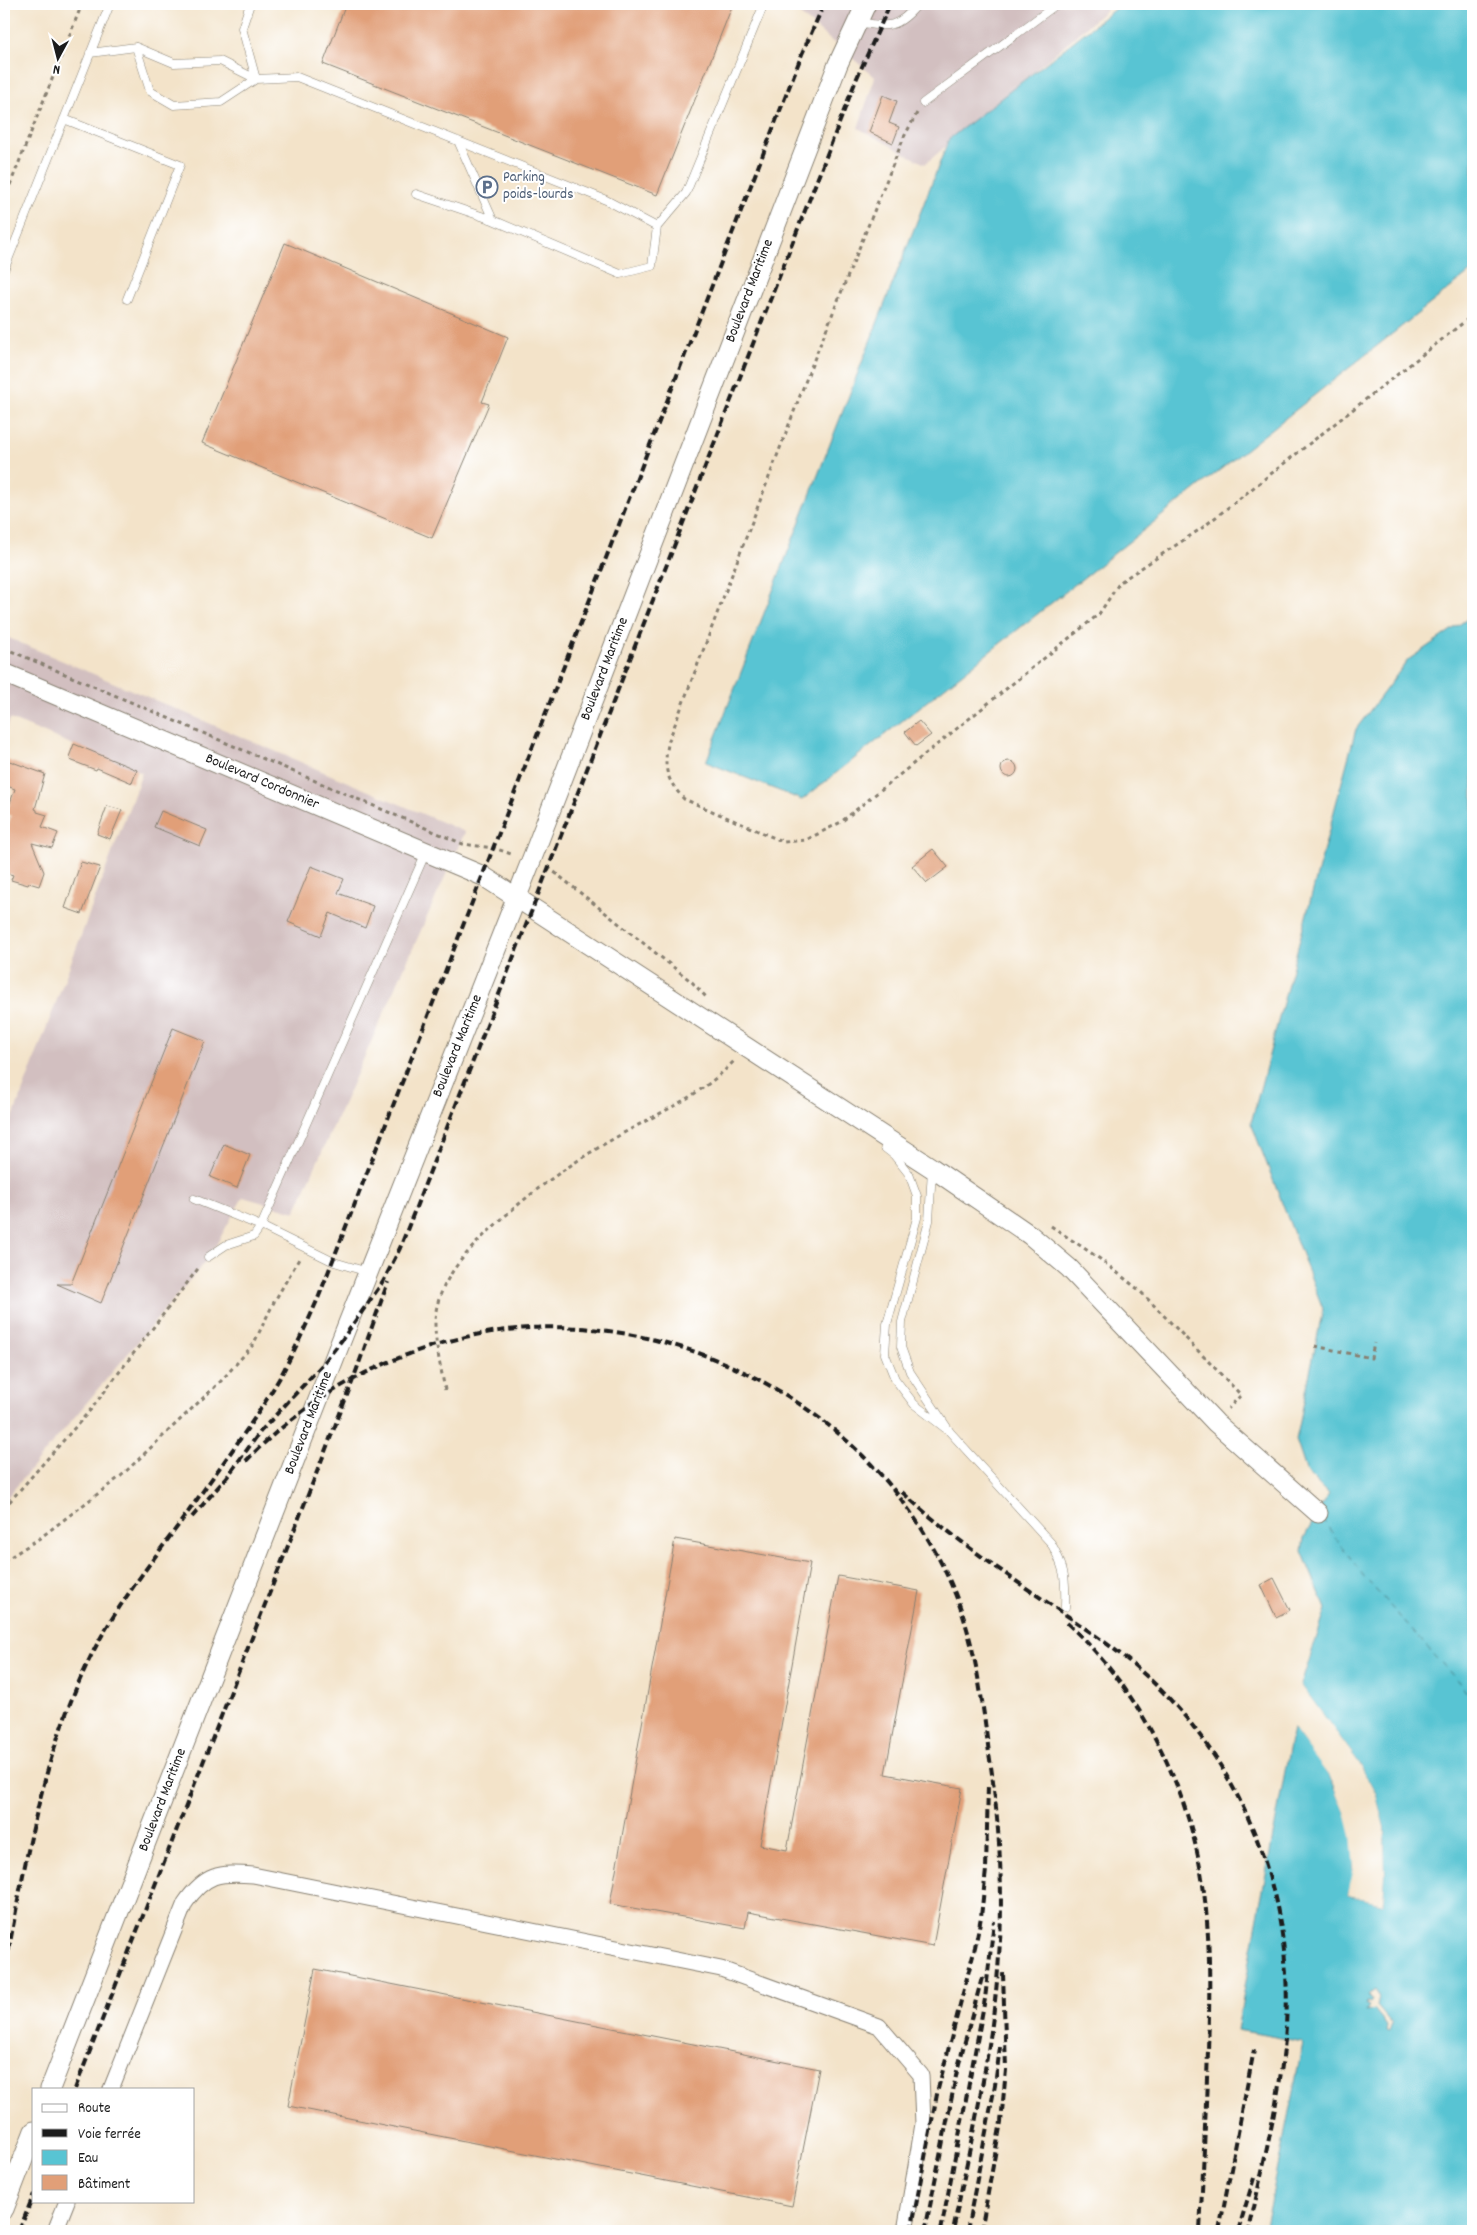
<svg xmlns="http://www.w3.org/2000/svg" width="1477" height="2235" font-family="Dekko,sans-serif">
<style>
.industrial{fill:#d2bfc0}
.water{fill:#58c4d3;stroke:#3a7078;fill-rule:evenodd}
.pier{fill:#f3e3c9}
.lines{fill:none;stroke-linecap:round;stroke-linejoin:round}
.ferry{stroke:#345f65;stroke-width:1;stroke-dasharray:6 5;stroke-linecap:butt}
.building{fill:#e19f78}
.service-casing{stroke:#888072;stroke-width:9}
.minor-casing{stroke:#888072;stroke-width:17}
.tertiary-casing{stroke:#888072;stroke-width:21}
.path{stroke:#888072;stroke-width:3;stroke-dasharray:4 4;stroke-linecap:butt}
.service{stroke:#fff;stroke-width:8}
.minor{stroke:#fff;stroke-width:15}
.tertiary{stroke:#fff;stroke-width:19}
.rail{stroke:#1c1c1c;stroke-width:4;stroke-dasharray:8 4;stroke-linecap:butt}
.labels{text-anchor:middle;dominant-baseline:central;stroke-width:4;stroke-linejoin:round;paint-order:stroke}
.service-label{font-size:15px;fill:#4e5e75;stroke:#fff;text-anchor:start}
.street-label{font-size:15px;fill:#1c1c1c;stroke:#fff}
</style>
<rect width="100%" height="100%" fill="#fff"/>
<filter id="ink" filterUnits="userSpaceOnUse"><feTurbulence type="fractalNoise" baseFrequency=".02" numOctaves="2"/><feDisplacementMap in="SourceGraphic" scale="10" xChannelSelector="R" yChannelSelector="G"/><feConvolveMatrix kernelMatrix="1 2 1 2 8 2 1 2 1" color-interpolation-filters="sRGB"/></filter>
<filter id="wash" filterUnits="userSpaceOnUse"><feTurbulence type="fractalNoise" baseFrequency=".0096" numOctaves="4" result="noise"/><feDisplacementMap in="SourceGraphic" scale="20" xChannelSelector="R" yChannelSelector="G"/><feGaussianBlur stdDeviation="1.12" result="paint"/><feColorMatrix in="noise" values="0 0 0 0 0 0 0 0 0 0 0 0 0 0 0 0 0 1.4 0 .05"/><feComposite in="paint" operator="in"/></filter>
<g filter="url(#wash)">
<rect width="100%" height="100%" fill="#f3e3c9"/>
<path class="industrial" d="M 809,4 L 1113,4 L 925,164 L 858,128 L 875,77 L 799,14 Z
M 4,636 L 465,832 L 295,1212 L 243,1197 L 210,1256 L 4,1501 L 4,1141 L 142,773 L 10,719 L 4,736 Z"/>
<path class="water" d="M 1121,4 L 1473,4 L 1473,270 L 802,800 L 706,762 L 949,139 Z
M 1473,615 L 1473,2231 L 1265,2231 L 1303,2042 L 1237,2030 L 1293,1728 C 1306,1746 1323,1764 1333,1784 C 1350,1815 1362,1861 1348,1895 L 1383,1903 L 1385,1876 L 1384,1827 L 1376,1795 L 1359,1763 L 1301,1685 L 1326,1609 L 1302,1551 L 1304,1538 L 1328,1494 L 1307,1473 L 1296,1440 L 1323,1309 L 1251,1123 L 1356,729 L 1408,660 ZM 1375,1990 L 1379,1996 L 1377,2006 L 1392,2024 L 1389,2032 L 1386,2031 L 1387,2025 L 1374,2009 L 1366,2011 L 1369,2006 L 1366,2005 L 1367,2002 L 1370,2002 L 1372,1999 L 1368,1995 Z"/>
<path class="pier" d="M 1301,1685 L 1359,1763 L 1376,1795 L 1384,1827 L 1385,1876 L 1383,1903 L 1348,1895 L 1354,1867 L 1351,1836 L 1345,1812 L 1333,1782 L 1293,1728 L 1293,1726 L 1335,1781 L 1348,1811 L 1354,1835 L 1357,1866 L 1354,1888 L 1351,1893 L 1381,1900 L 1383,1875 L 1381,1827 L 1374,1796 L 1357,1764 L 1300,1688 Z"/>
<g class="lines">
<path class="ferry" d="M 1322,1519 L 1365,1578 L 1473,1698"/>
</g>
<g id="blocks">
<path class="building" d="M 346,4 L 733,4 L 657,195 L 323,64 Z
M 883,95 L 897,101 L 889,123 L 899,127 L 893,143 L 869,132 Z
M 285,243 L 508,337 L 482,402 L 489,404 L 432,538 L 202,443 Z
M 919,721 L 931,735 L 916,746 L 905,732 Z
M 74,744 L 137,770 L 132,783 L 97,768 L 96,770 L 70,760 L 71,758 L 69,757 Z
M 4,759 L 45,774 L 35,809 L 37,810 L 37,812 L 47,815 L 42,827 L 58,833 L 52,848 L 32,843 L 44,872 L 39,886 L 29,883 L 28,885 L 11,880 L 13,875 L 4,872 L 4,838 L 11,816 L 6,814 L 15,789 L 4,785 Z
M1001 769a8 8 0 1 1 16 0a8 8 0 1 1-16 0Z
M 107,806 L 122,810 L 110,839 L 97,834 Z
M 161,811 L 207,830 L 200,846 L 154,827 Z
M 933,849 L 948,867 L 927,883 L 912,866 Z
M 81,862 L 100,867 L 82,914 L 65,908 Z
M 311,866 L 344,879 L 338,893 L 373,906 L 365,928 L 330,913 L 321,936 L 288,922 Z
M 173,1028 L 205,1041 L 101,1303 L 57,1284 L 71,1284 Z
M 224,1144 L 250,1155 L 237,1188 L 210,1177 Z
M 675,1539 L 810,1563 L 760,1845 L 787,1850 L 838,1576 L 919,1591 L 885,1774 L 962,1788 L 933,1946 L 748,1912 L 745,1928 L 610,1904 Z
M 1274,1578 L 1290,1610 L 1276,1617 L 1261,1585 Z
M 315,1969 L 819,2069 L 792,2206 L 288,2106 Z"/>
</g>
</g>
<g filter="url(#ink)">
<use href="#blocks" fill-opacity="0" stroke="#888072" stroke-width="1"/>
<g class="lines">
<g class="service-casing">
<path id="service" d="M 250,4 L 242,28 L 256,79 L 297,77 L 606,200 L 657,227 L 652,266 L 620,274 L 493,220 L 458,141
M 859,22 C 889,28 898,28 918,4
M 90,53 L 136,47 L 174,63 L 220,61 L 256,79 L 221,102 L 174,105 L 150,91 L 136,47
M 923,103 L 1057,4
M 64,119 L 180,165 L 127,299
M 416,194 L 493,220
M 657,227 L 686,193 L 764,4
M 4,270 L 110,4
M 885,1148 L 894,1155 L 909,1174 L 917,1196 L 917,1218 L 887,1324 L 885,1354 L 895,1379 L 914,1404 L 945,1428
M 932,1169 L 929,1221 L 902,1322 L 901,1347 L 910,1372 L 950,1432 L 1051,1543 C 1065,1568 1066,1579 1065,1607
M 194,1199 L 261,1226 L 334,1262 L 368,1272
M 208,1257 L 226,1245 L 254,1236 L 261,1226 L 426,852"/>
</g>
<g class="minor-casing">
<path id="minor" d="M 111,2089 L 185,1903 C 205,1874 219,1872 253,1875 L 721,1969 L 879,2026 L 921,2075 L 923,2124 L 905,2231
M 55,2231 L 67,2201"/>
</g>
<g class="tertiary-casing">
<path id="tertiary" d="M 4,673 L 457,865 L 483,876 L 517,898 L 932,1168 L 1030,1235 L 1069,1268 L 1216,1423 L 1318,1513
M 50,2089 L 341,1341 L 531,861 L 838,64 L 866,4
M 4,2209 L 34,2131"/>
</g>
<path class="path" d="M 917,113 L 904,137 L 809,372 L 669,740 C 663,767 665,778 684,799 L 784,842 L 806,840 L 841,822 L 1099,614 L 1120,582 L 1202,528 L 1473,315
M 4,200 L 82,4
M 4,648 L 463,844 L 494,848 L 514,855
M 548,867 L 692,982 L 707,998
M 1051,1226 L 1100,1259 L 1139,1290 L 1241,1395 L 1228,1409
M 1315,1346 L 1371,1358 L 1374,1343
M 445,1390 C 441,1367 432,1334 436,1311 C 442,1277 467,1251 492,1228 C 531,1191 574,1161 620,1135 C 662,1111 700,1097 734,1061
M 4,1508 L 92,1408 L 200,1266
M 4,1561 L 40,1538 L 121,1476 L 221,1381 L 253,1345 L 274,1302 L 299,1259"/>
<use href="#service" class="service"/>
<use href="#minor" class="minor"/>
<use href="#tertiary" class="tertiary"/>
<path class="rail" d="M 246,1461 C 336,1367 470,1314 601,1330 C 755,1349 894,1446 954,1591 C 975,1642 982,1698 989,1753 C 999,1818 1004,1890 999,1956 C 993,2049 971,2140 953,2231
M 902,1492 C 953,1539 1011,1578 1069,1617 C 1087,1630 1107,1643 1124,1657 C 1238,1747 1298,1894 1285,2039 C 1279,2103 1262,2168 1249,2231
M 192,1517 L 227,1477 L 260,1432 L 323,1364 L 341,1341 L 383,1282 L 400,1248 L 856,80 L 890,4
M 1067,1623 C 1137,1687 1185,1779 1201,1872 C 1211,1931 1210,1991 1208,2050 C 1206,2110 1203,2171 1200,2231
M 4,1974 C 25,1866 42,1752 93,1652 C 120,1600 157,1555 191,1508 C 221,1465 253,1424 279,1379 C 294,1352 307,1324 319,1296 L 802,54 L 824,4
M 75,2089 L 353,1380 L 388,1282
M 19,2231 L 34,2194
M 911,2231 L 938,2089 L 975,1947 L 981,1917 L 986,1870 L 988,1785
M 925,2231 L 957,2071 L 983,1974
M 941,2231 L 985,1999 L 994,1921
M 967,2231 L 995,2085 L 1000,2047
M 981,2231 L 1001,2122 L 1006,2070 L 1003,1973
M 1219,2231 L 1254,2050
M 1238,2231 L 1254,2178"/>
</g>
</g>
<defs>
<g id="parking-ring" transform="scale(1.125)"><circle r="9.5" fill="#fff" stroke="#5c6f8a" stroke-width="1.5"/><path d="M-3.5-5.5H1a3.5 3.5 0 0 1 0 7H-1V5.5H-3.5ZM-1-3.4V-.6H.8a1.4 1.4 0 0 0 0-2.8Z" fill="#5c6f8a"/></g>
</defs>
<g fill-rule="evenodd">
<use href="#parking-ring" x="487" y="187"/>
</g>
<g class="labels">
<g class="service-label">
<text x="503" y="178">Parking<tspan x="503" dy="17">poids-lourds</tspan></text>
</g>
<g class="street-label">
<text transform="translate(750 291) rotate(-69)">Boulevard Maritime</text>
<text transform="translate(605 669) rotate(-69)">Boulevard Maritime</text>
<text transform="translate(262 782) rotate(23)">Boulevard Cordonnier</text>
<text transform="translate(458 1046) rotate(-68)">Boulevard Maritime</text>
<text transform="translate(309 1423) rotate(-69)">Boulevard Maritime</text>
<text transform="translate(163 1800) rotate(-69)">Boulevard Maritime</text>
</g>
</g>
<rect width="1477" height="2235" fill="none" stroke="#fff" stroke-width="20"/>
<rect x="32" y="2088" width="162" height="115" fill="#ffffff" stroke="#a4a4a4"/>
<rect x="42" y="2104" width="25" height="8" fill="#ffffff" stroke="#a4a4a4"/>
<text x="78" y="2112" font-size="15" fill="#1c1c1c">Route</text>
<rect x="42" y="2129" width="25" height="8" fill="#1c1c1c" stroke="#a4a4a4"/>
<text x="78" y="2138" font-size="15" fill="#1c1c1c">Voie ferrée</text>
<rect x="42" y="2150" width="25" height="15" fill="#58c4d3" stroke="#a4a4a4"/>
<text x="78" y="2162" font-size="15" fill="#1c1c1c">Eau</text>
<rect x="42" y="2175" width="25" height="15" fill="#e19f78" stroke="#a4a4a4"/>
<text x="78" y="2188" font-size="15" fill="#1c1c1c">Bâtiment</text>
<g transform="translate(58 58) rotate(187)" stroke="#ffffff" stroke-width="4" paint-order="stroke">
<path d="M0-4L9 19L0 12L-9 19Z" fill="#1c1c1c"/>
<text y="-8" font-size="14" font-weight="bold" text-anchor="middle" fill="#1c1c1c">N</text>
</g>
</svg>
